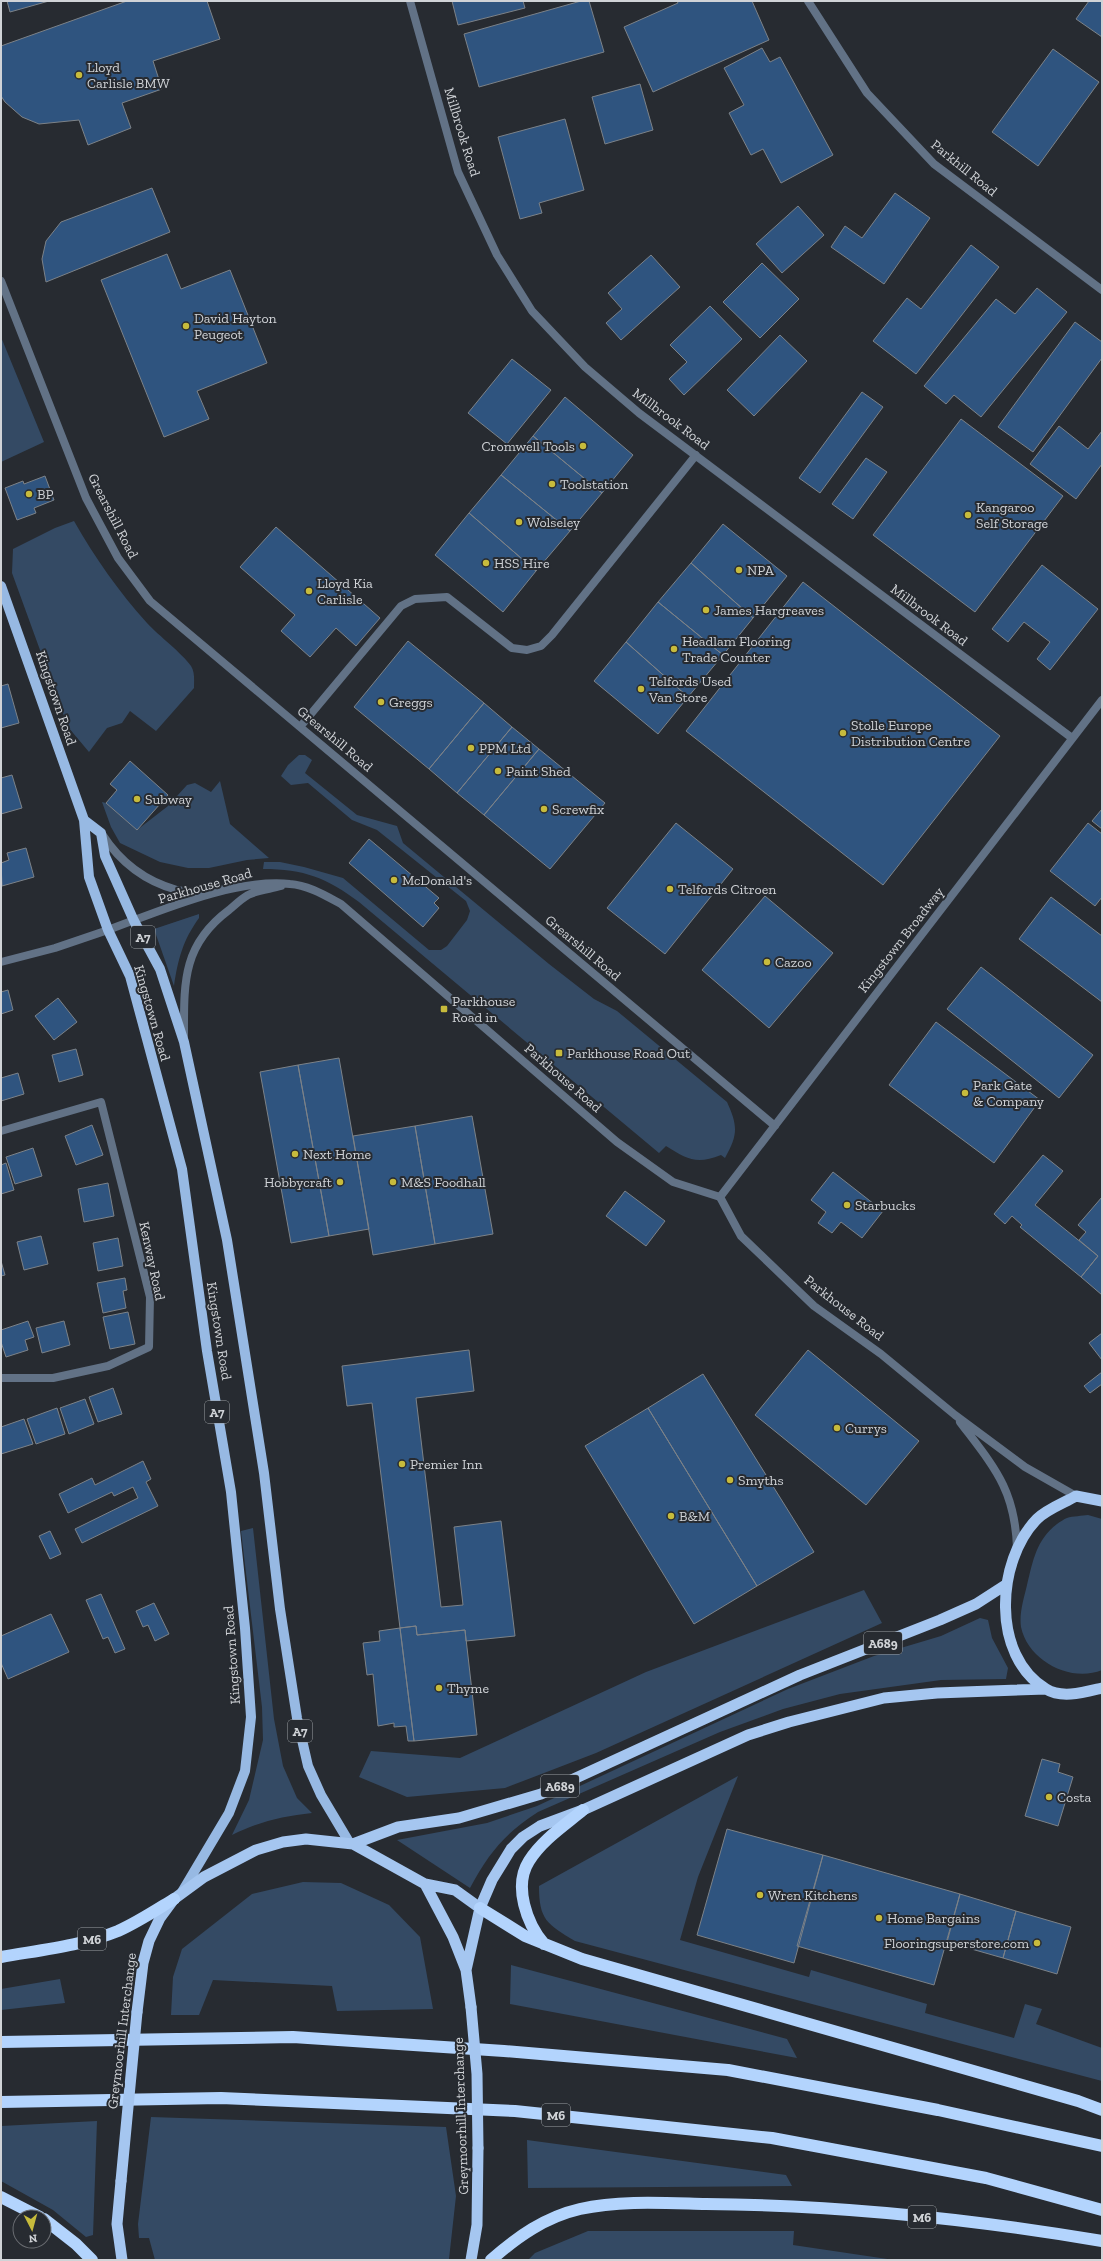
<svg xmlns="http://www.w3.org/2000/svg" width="1103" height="2261" font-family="'Zilla Slab',serif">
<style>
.green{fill:#344a64}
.building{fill:#2f547f;stroke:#7c8288}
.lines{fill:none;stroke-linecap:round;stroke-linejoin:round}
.minor{stroke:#627286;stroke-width:8}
.tertiary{stroke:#627286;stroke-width:8}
.primary{stroke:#97b9e3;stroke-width:10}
.trunk{stroke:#a5c6f0;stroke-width:11}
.motorway{stroke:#b3d4fd;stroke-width:12}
.trunk-bridge{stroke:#a5c6f0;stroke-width:11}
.poi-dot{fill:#c7bb3c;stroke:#272b31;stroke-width:1.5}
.labels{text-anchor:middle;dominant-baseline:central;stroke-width:4;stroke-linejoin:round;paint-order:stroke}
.shield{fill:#272b31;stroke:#9da1a5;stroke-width:1}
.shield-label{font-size:13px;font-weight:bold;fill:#d0d3d7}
.poi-label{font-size:14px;fill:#d0d3d7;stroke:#272b31;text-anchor:start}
.street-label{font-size:14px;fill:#d0d3d7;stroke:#272b31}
</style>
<rect width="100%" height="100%" fill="#272b31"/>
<path class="green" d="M 1,337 L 44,442 L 1,462 Z
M 74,521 C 95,558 119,592 147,623 C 159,636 182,653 191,666 C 195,672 194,681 194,688 L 156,731 L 130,711 L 122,723 L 107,728 L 89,752 L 68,727 L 12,573 L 13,549 L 55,528 Z
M 299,755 L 305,755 L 312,760 L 305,773 L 357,815 L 397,826 L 403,843 L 549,964 L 594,999 L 617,1011 L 727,1102 C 738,1126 738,1135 725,1158 L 721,1155 C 696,1165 687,1159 666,1146 L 659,1153 L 359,902 C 327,878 304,869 263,869 L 264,862 L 280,862 L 304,867 L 343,878 L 429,950 L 441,950 L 447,946 L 467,920 L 470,911 L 466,901 L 377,830 L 352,820 L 308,783 L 291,785 L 281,776 L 288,765 Z
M 220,781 L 230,824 L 269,858 L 247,860 L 209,868 L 188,868 L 160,862 L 120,843 L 111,827 L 102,802 L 106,803 L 137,830 L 168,806 L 187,785 L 195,783 L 211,792 Z
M 199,914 L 199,918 C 183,940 178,959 174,986 L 154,929 Z
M 1088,1515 L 1102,1519 L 1102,1670 C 1071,1683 1028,1661 1021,1627 C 1019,1613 1024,1598 1027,1585 C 1033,1561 1036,1540 1057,1524 C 1060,1522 1064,1519 1067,1518 C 1073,1516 1082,1516 1088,1515 Z
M 253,1528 L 274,1719 L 283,1766 L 297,1798 L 312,1813 C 283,1816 258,1822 232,1835 L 249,1800 L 263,1740 L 262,1707 L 241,1531 Z
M 864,1590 L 882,1623 L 596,1753 L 505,1788 L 407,1797 L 359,1777 L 371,1751 L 460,1758 L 646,1672 Z
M 980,1618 L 988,1620 L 992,1638 L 1008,1668 L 1006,1679 L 941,1680 L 840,1694 L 783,1709 L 720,1732 L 538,1812 C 504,1834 489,1853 470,1888 L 397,1840 L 487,1823 L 537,1806 L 788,1689 L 874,1656 L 941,1636 Z
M 738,1776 L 698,1877 L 680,1940 L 809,1977 L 811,1970 L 927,2004 L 925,2013 L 1014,2038 L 1025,2004 L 1042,2009 L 1036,2024 L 1102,2048 L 1102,2081 L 575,1941 C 547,1924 539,1920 539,1886 Z
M 303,1882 L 341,1883 L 389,1905 L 420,1937 L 433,2009 L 337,2011 L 332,1986 L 213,1980 L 199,2015 L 171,2015 L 173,1977 L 182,1949 L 252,1894 Z
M 511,1965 L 787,2039 L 797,2058 L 510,2004 Z
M 60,1979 L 65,2003 L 1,2010 L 1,1989 Z
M 151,2117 L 446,2127 L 456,2196 L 449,2259 L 155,2260 L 149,2238 L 139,2238 L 138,2224 Z
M 97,2121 L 93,2235 L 86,2237 L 53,2210 L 1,2181 L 1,2126 Z
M 527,2140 L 786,2175 L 792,2186 L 528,2188 Z
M 588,2231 L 794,2231 L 793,2245 L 894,2260 L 528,2260 L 535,2253 Z"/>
<path class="building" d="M 7,1 L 49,1 L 10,12 Z
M 127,1 L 207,1 L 220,39 L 153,61 L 162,89 L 122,103 L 131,128 L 88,145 L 79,120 L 39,124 L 22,117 L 5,102 L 1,96 L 1,46 Z
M 452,1 L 523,1 L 525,8 L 458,25 Z
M 581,1 L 589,1 L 604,52 L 479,87 L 464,34 Z
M 677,1 L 752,1 L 769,40 L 653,92 L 624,27 L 678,3 Z
M 1089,1 L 1102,1 L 1102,37 L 1076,19 Z
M 762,48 L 770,62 L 780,57 L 833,155 L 781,183 L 763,149 L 751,155 L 729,113 L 744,105 L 724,68 Z
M 1053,49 L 1099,82 L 1038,166 L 992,132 Z
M 640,84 L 653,130 L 605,144 L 592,97 Z
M 565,119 L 584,190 L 539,203 L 542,213 L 520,219 L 498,137 Z
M 152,188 L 170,232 L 46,282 L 42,259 L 46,241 L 61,222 Z
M 895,193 L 930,218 L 884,284 L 831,247 L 845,226 L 862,238 Z
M 798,206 L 824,235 L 782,273 L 756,244 Z
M 971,245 L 999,267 L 916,374 L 873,341 L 907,298 L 921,309 Z
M 167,254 L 181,289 L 230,270 L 267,363 L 197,391 L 209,419 L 164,437 L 101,280 Z
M 651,255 L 680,287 L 621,340 L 606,323 L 622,309 L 608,293 Z
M 762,263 L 799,299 L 760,338 L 723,302 Z
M 1037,288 L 1067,312 L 981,417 L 954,395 L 946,404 L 924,386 L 996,299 L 1015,314 Z
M 710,306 L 742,339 L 684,395 L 669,379 L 687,362 L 670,345 Z
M 1075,322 L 1102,342 L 1102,358 L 1033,452 L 998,427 Z
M 780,335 L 807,361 L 754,416 L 727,390 Z
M 512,359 L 551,390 L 507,444 L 468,413 Z
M 862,392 L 883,407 L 820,493 L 799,478 Z
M 565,397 L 633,455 L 602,493 L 533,436 Z
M 961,419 L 1063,496 L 975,612 L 873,535 Z
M 1059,426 L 1088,449 L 1102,431 L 1102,464 L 1076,499 L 1030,464 Z
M 533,436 L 602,493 L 570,531 L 501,475 Z
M 866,458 L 887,472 L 853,519 L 832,504 Z
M 501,475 L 570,531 L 536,571 L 469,513 Z
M 45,476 L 54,500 L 34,508 L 36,513 L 17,520 L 5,488 L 23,481 L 24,484 Z
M 469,513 L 536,571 L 503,612 L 435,555 Z
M 723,524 L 787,576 L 753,618 L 691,563 Z
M 276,527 L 380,618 L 356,646 L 336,628 L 310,657 L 281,631 L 295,615 L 240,567 Z
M 691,563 L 753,618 L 723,655 L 658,602 Z
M 1042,565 L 1098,609 L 1050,670 L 1037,659 L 1050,642 L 1024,622 L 1008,642 L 992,629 Z
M 803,582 L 1000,736 L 883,885 L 686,731 Z
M 658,602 L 723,655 L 688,697 L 626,642 Z
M 408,641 L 484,703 L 429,769 L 354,707 Z
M 626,642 L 688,697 L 658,734 L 594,681 Z
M 8,684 L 19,723 L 1,728 L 1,686 Z
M 484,703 L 512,727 L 457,793 L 429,769 Z
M 512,727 L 539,749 L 484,815 L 457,793 Z
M 539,749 L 605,803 L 550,869 L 484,815 Z
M 130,761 L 168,795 L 137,830 L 106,803 L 117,790 L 110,784 Z
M 12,775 L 22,808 L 1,814 L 1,778 Z
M 1102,809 L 1102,829 L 1092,821 Z
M 676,823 L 733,869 L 665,954 L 607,908 Z
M 1088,823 L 1102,834 L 1102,897 L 1095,906 L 1050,871 Z
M 369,839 L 439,898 L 434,903 L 439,908 L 423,927 L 349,863 Z
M 26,848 L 34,877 L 2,886 L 1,863 L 9,860 L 7,853 Z
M 765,896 L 833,953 L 769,1028 L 702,970 Z
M 1051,897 L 1102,936 L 1102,1002 L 1019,939 Z
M 981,967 L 1093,1055 L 1059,1098 L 947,1009 Z
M 8,990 L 13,1010 L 1,1014 L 1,992 Z
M 58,998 L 77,1022 L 54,1040 L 35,1016 Z
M 936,1022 L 1040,1100 L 994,1163 L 889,1085 Z
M 76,1049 L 83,1075 L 59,1082 L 52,1055 Z
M 339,1058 L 369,1229 L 329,1236 L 298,1065 Z
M 298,1065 L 329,1236 L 291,1243 L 260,1072 Z
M 18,1073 L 24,1094 L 1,1101 L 1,1078 Z
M 472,1116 L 493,1234 L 435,1244 L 415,1126 Z
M 92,1125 L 103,1155 L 76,1165 L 65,1136 Z
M 415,1126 L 435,1244 L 373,1255 L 353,1136 Z
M 33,1148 L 42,1176 L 15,1184 L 6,1157 Z
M 1043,1155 L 1063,1171 L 1035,1205 L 1098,1256 L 1081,1277 L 1020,1227 L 1022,1225 L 1012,1216 L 1005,1224 L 994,1214 Z
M 6,1163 L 14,1190 L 1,1194 L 1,1165 Z
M 833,1172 L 883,1211 L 862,1238 L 841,1222 L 832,1233 L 818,1223 L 826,1212 L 811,1200 Z
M 108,1183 L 114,1216 L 84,1222 L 78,1189 Z
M 625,1191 L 665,1221 L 646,1246 L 606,1216 Z
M 1102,1197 L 1102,1295 L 1081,1277 L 1098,1256 L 1079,1240 L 1086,1232 L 1078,1225 Z
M 41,1236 L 48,1264 L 24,1270 L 17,1242 Z
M 118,1238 L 123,1266 L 98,1271 L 93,1243 Z
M 1,1261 L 5,1275 L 1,1276 Z
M 125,1278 L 127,1290 L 123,1291 L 126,1308 L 103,1313 L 97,1283 Z
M 128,1312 L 135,1344 L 110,1349 L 103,1317 Z
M 28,1321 L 34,1337 L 25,1340 L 28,1350 L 6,1357 L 1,1342 L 1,1330 Z
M 64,1321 L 70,1345 L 42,1353 L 36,1328 Z
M 1102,1333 L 1102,1360 L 1089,1343 Z
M 469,1350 L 474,1391 L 416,1398 L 441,1607 L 463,1605 L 454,1527 L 501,1521 L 515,1636 L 466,1641 L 465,1630 L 417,1635 L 416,1626 L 400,1628 L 372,1403 L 347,1406 L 342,1366 Z
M 808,1350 L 919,1441 L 866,1505 L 755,1415 Z
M 1102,1372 L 1102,1384 L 1090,1393 L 1084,1386 Z
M 703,1374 L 814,1552 L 757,1586 L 648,1408 Z
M 113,1388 L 122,1414 L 98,1422 L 89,1397 Z
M 85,1399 L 94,1424 L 69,1434 L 60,1408 Z
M 57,1408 L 65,1434 L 36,1444 L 27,1419 Z
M 648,1408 L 757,1586 L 694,1624 L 585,1446 Z
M 24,1419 L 33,1444 L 1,1454 L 1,1427 Z
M 143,1461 L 151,1479 L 146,1482 L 158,1506 L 82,1543 L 75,1529 L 138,1498 L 133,1487 L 114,1496 L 112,1492 L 68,1513 L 59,1494 L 92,1478 L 95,1485 Z
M 50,1531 L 61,1554 L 50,1559 L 39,1536 Z
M 101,1594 L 125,1649 L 115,1653 L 108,1637 L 103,1639 L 86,1600 Z
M 154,1603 L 169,1634 L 155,1641 L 148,1625 L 143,1627 L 136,1611 Z
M 51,1614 L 69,1652 L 8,1679 L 1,1663 L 1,1636 Z
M 416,1626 L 417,1635 L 465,1630 L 477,1735 L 414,1741 L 400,1628 Z
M 400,1628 L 414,1741 L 408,1741 L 406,1726 L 394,1727 L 394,1723 L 378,1726 L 373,1674 L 367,1675 L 363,1643 L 380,1641 L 379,1631 Z
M 1042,1759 L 1060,1764 L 1058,1772 L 1073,1777 L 1058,1826 L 1025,1816 Z
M 727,1829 L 823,1855 L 794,1963 L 697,1935 Z
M 823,1855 L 960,1894 L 934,1985 L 797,1946 Z
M 960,1894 L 1016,1911 L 1003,1958 L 947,1942 Z
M 1016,1911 L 1071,1927 L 1057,1974 L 1003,1958 Z"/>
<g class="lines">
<path class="minor" d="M 410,1 L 458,172 L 497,255 L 532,311 L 585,367 L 639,413 L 1072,738
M 808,1 L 867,93 L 934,164 L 1102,290
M 1,281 L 86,498 L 118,558 L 150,601 L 775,1126
M 300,727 L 401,606 L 415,599 L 447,597 L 512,648 L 527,650 L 541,646 L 552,635 L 696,455
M 1,962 L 55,948 L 108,930
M 1,1131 L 101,1102 L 150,1297 L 149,1347 L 108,1366 L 53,1378 L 1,1378
M 720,1197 L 1102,700"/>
<path class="tertiary" d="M 102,834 C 120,862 144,881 177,890 C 190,893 207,890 221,889
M 108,930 C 160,911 235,878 290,884 C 308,885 326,896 341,904 L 617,1142 L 673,1182 L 720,1197 L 741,1236 L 814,1306 L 881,1354 L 955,1415 L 1025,1467 L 1076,1496
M 184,1036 C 184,983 182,945 229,910 C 235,905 241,899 248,895 C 258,890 271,889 281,886
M 960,1422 C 994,1467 1015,1489 1017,1548"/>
<path class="primary" d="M 1,586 L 84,820 L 89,877 L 108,930 L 130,976 L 182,1169 L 207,1351 L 231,1492 L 245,1628 L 251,1717 L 245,1771 L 229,1813 L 182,1892
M 84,820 L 101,833 L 105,856 L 134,921 L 160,969 L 184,1042 L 227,1240 L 264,1473 L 280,1609 L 297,1718 L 308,1766 L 321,1795 L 349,1842"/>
<path class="trunk" d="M 1102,1501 L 1076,1496 C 1064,1503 1047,1509 1037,1519 C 996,1561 991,1656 1046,1689 C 1062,1699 1085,1692 1102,1688
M 353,1844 L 398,1827 L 459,1818 L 541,1794 L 800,1675 L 940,1620 L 976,1604 L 1007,1584
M 425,1884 L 455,1890 L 480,1908
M 466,1970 L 480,1908 L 492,1880 L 511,1849 L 523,1837 L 540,1826 L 583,1810 L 748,1735 L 789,1722 L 884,1698 L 937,1693 L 1046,1689
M 137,2012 L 143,1963 L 149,1941 L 160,1918 L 174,1899 L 204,1877 L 256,1850 L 283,1842 L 306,1839 L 353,1844 L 425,1884 L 453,1937 L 466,1970 L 471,2007
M 121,2181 L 117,2224 L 122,2260
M 471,2260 L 477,2225 L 478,2148"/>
<path class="motorway" d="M 480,1908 L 525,1936 L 582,1959 L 1078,2101 L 1102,2110
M 544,1944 C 527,1924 513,1886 529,1861 C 542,1840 565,1825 583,1810
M 1,1957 C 40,1950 81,1946 118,1931 C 138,1922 156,1910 174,1899
M 1,2042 L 293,2037 L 504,2051 L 728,2070 L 938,2110 L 1102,2146
M 1,2102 L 221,2098 L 515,2111 L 772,2138 L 986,2178 L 1102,2210
M 1,2197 L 40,2217
M 44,2219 L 76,2244 L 92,2260
M 491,2260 C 517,2237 545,2217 580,2209 C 620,2200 665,2203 706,2204 C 839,2205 972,2219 1102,2241"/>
<path class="trunk-bridge" d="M 471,2007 L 477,2074 L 478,2148
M 121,2181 L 137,2012"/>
</g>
<g class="poi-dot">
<circle cx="79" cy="75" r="4"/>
<circle cx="186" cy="326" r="4"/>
<circle cx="583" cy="446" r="4"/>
<circle cx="552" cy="484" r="4"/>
<circle cx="29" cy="494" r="4"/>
<circle cx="968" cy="515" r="4"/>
<circle cx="519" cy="522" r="4"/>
<circle cx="486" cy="563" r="4"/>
<circle cx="739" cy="570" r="4"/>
<circle cx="309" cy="591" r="4"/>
<circle cx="706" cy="610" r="4"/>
<circle cx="674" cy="649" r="4"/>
<circle cx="641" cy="689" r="4"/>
<circle cx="381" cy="702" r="4"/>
<circle cx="843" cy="733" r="4"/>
<circle cx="471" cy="748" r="4"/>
<circle cx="498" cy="771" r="4"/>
<circle cx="137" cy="799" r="4"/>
<circle cx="544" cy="809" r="4"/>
<circle cx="394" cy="880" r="4"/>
<circle cx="670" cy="889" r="4"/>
<circle cx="767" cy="962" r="4"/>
<rect x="440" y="1005" width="8" height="8" rx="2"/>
<rect x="555" y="1049" width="8" height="8" rx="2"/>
<circle cx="965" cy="1093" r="4"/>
<circle cx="295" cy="1154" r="4"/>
<circle cx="340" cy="1182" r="4"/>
<circle cx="393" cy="1182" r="4"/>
<circle cx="847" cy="1205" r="4"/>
<circle cx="837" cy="1428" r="4"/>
<circle cx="402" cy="1464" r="4"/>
<circle cx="730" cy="1480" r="4"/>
<circle cx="671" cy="1516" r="4"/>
<circle cx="439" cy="1688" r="4"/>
<circle cx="1049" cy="1797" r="4"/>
<circle cx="760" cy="1895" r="4"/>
<circle cx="879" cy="1918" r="4"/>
<circle cx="1037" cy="1943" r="4"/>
</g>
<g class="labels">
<g class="shield">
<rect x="131" y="926" width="24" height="22" rx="3"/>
<rect x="205" y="1401" width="24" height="22" rx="3"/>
<rect x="864" y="1632" width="38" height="22" rx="3"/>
<rect x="288" y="1720" width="24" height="22" rx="3"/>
<rect x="541" y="1775" width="38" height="22" rx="3"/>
<rect x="78" y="1928" width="28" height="22" rx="3"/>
<rect x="542" y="2104" width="28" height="22" rx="3"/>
<rect x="908" y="2206" width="28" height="22" rx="3"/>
</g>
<g class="shield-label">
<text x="143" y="937">A7</text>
<text x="217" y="1412">A7</text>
<text x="883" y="1643">A689</text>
<text x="300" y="1731">A7</text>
<text x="560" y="1786">A689</text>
<text x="92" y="1939">M6</text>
<text x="556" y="2115">M6</text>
<text x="922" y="2217">M6</text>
</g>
<g class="poi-label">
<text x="87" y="67">Lloyd<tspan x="87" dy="16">Carlisle BMW</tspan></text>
<text x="194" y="318">David Hayton<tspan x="194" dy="16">Peugeot</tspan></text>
<text x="575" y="446" text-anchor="end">Cromwell Tools</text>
<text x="560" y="484">Toolstation</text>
<text x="37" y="494">BP</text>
<text x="976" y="507">Kangaroo<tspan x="976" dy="16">Self Storage</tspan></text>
<text x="527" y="522">Wolseley</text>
<text x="494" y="563">HSS Hire</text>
<text x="747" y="570">NPA</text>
<text x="317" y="583">Lloyd Kia<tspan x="317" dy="16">Carlisle</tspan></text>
<text x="714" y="610">James Hargreaves</text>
<text x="682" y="641">Headlam Flooring<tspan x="682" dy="16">Trade Counter</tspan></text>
<text x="649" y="681">Telfords Used<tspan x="649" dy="16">Van Store</tspan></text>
<text x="389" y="702">Greggs</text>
<text x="851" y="725">Stolle Europe<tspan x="851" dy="16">Distribution Centre</tspan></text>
<text x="479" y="748">PPM Ltd</text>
<text x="506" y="771">Paint Shed</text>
<text x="145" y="799">Subway</text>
<text x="552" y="809">Screwfix</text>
<text x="402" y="880">McDonald's</text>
<text x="678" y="889">Telfords Citroen</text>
<text x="775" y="962">Cazoo</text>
<text x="452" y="1001">Parkhouse<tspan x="452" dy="16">Road in</tspan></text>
<text x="567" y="1053">Parkhouse Road Out</text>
<text x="973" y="1085">Park Gate<tspan x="973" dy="16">&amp; Company</tspan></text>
<text x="303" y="1154">Next Home</text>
<text x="332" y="1182" text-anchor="end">Hobbycraft</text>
<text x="401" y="1182">M&amp;S Foodhall</text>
<text x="855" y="1205">Starbucks</text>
<text x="845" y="1428">Currys</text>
<text x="410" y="1464">Premier Inn</text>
<text x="738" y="1480">Smyths</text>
<text x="679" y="1516">B&amp;M</text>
<text x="447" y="1688">Thyme</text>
<text x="1057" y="1797">Costa</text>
<text x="768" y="1895">Wren Kitchens</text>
<text x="887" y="1918">Home Bargains</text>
<text x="1029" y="1943" text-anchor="end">Flooringsuperstore.com</text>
</g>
<g class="street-label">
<text transform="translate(462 132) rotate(73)">Millbrook Road</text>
<text transform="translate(964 168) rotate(39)">Parkhill Road</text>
<text transform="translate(671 419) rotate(37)">Millbrook Road</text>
<text transform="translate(113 516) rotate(63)">Grearshill Road</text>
<text transform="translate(929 615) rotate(37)">Millbrook Road</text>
<text transform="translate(56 698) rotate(71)">Kingstown Road</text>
<text transform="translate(335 739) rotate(40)">Grearshill Road</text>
<text transform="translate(205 886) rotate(-16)">Parkhouse Road</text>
<text transform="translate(901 940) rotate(-52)">Kingstown Broadway</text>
<text transform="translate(583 948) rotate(40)">Grearshill Road</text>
<text transform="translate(152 1013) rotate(74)">Kingstown Road</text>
<text transform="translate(563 1078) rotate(41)">Parkhouse Road</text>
<text transform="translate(152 1261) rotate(78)">Kenway Road</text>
<text transform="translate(844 1308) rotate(38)">Parkhouse Road</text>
<text transform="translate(219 1331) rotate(81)">Kingstown Road</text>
<text transform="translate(232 1655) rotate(-94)">Kingstown Road</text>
<text transform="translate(122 2031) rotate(-83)">Greymoorhill Interchange</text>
<text transform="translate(461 2116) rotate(-92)">Greymoorhill Interchange</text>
</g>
</g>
<rect width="1103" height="2261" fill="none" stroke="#d0d3d7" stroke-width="4"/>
<g transform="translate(32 2229) rotate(174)"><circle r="19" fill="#272b31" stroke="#6b6e73"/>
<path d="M0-3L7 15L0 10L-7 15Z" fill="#c7bb3c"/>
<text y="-6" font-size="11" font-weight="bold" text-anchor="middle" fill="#d0d3d7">N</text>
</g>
</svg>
